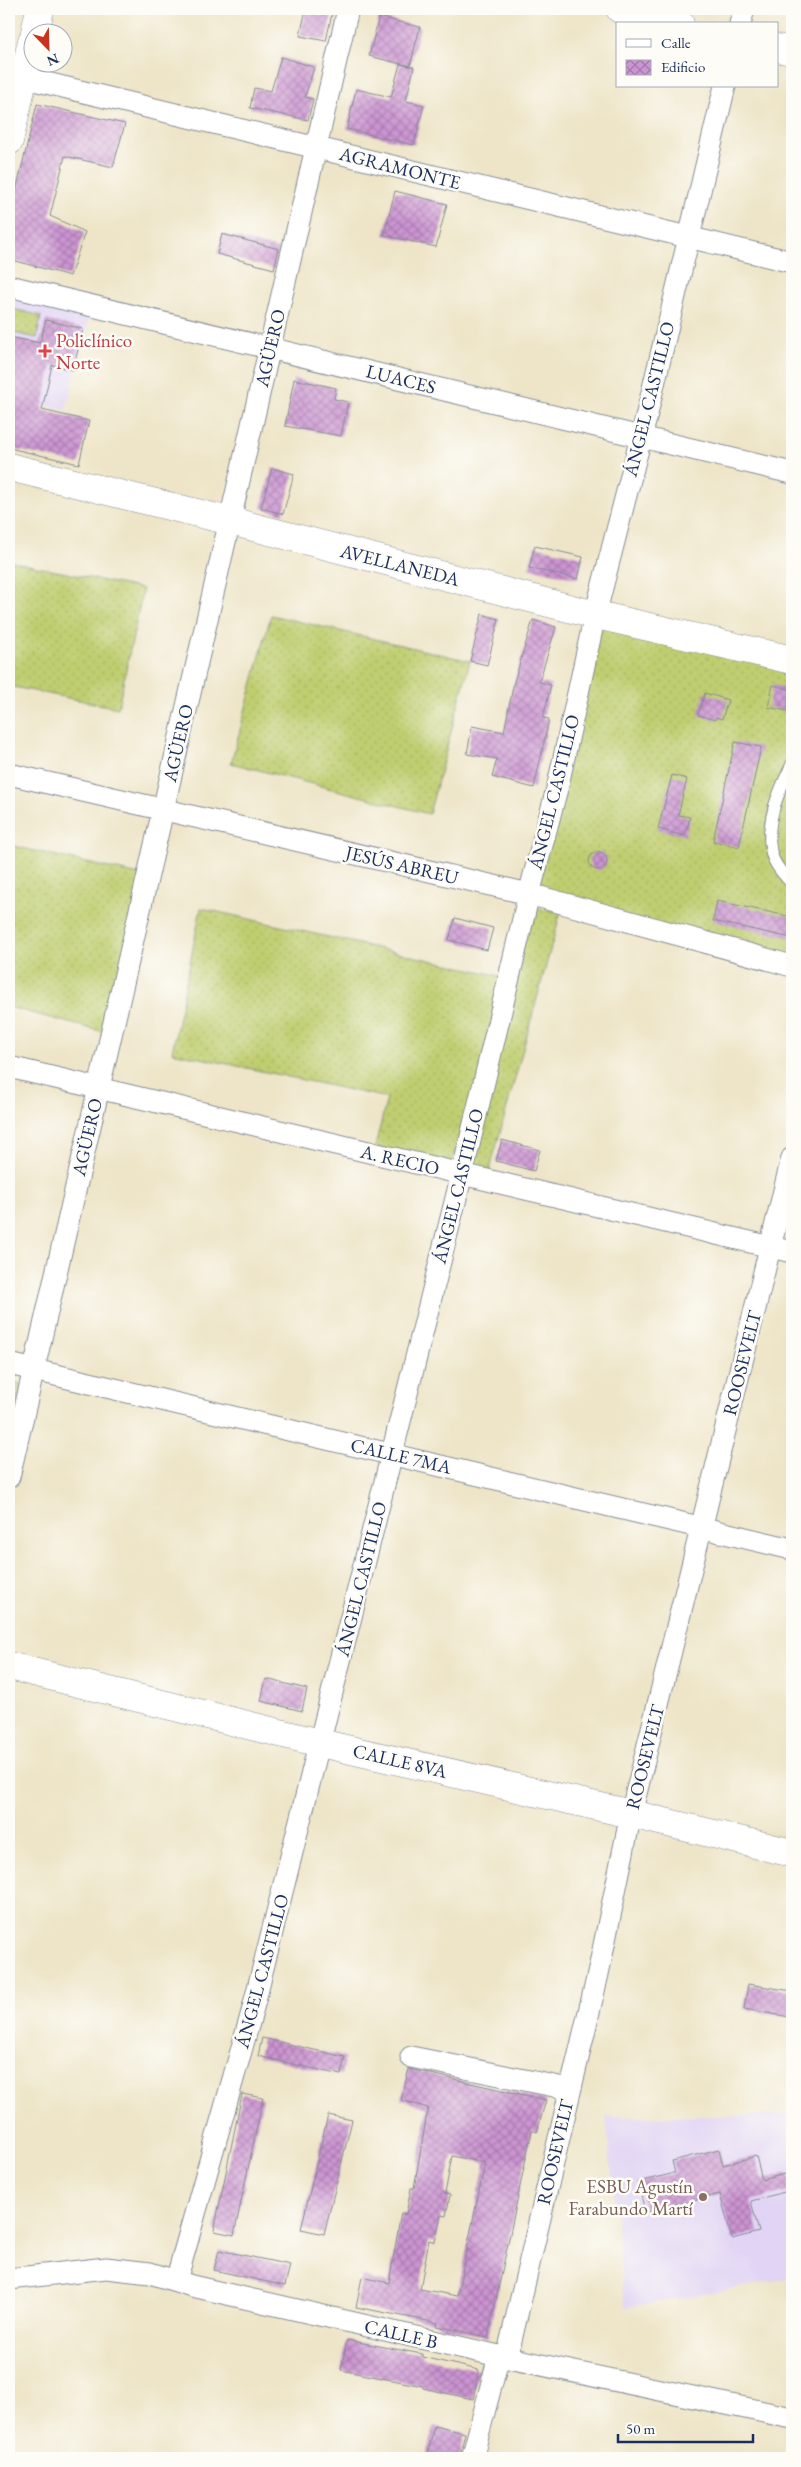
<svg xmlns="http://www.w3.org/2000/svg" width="801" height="2467" font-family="'EB Garamond',serif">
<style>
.built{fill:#e1d4f4}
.grass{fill:url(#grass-dots);stroke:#6d7e67}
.building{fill:url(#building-cross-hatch);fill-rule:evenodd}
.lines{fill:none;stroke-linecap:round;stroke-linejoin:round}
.service-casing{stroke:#848a93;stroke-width:13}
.minor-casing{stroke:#848a93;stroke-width:23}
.tertiary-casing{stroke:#848a93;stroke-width:29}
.service{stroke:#fff;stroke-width:11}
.minor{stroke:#fff;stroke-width:21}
.tertiary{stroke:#fff;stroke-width:28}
.health-dot{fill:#e0444e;stroke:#fdfcf7;stroke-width:2}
.education-dot{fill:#8d6e63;stroke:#fdfcf7;stroke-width:2}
.labels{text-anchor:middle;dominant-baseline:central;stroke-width:5;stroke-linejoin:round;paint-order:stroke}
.street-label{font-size:19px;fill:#1b2f5e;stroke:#fdfcf7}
.health-label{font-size:19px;fill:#be3a42;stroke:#fdfcf7;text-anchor:start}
.education-label{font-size:19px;fill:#785e54;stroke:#fdfcf7;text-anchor:end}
</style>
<defs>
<pattern id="grass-dots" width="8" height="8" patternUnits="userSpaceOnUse" patternTransform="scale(1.25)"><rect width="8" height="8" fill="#bfce70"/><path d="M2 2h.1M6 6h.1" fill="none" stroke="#a4b163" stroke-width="1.8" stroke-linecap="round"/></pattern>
<pattern id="building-cross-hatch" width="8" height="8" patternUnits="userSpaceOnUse" patternTransform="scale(1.25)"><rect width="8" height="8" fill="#cc94d1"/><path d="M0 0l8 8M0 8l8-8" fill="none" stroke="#a579ad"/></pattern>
</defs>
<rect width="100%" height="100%" fill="#fdfcf7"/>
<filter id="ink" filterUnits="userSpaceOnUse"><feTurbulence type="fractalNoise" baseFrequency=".02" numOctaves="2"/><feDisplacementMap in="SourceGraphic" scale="10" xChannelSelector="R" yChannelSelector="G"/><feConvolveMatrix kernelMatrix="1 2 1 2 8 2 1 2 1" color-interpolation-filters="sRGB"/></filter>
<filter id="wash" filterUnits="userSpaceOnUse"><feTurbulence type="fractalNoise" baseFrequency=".0096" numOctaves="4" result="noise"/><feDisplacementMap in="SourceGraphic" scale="20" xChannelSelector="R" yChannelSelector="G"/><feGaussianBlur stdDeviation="1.12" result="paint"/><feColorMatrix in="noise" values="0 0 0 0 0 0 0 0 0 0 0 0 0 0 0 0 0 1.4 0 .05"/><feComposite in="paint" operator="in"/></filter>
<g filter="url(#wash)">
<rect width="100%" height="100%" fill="#eee5c8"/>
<path class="built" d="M 9,286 L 92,306 L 66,410 L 9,397 Z
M 792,2115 L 792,2278 L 625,2308 L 606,2117 Z"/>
<path class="grass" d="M 9,308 L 41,316 L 37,338 L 9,332 Z
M 9,561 L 143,589 L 118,708 L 9,686 Z
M 271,615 L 470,661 L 429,814 L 231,763 Z
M 595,615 L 792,660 L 792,966 L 529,895 L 539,909 L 561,911 L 489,1173 L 473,1169 L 465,1117 L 452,1163 L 375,1147 L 387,1098 L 172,1052 L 201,908 L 509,978 Z
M 9,845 L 148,877 L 111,1034 L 9,1007 Z
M 9,1381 L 22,1384 L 9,1437 Z"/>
<g id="blocks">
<path class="building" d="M 306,9 L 333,9 L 326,41 L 300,36 Z
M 379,17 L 420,27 L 410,66 L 369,56 Z
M 281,57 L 314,67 L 305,97 L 313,99 L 308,120 L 250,108 L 254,88 L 271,91 Z
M 400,64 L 414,67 L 406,101 L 424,105 L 414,145 L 347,129 L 356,89 L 391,97 Z
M 37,104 L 125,124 L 113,167 L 65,156 L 50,216 L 85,232 L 70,276 L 9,259 L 9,220 Z
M 395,191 L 447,204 L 436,247 L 384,235 Z
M 222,234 L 279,249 L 274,269 L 217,254 Z
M 46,320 L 83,329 L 73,370 L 52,365 L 42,410 L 89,421 L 79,464 L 9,448 L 9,337 L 40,343 Z
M 294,379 L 336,388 L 334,399 L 348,402 L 341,436 L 285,426 Z
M 272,468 L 294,474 L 283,514 L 261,508 Z
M 535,546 L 583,557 L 578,579 L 529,568 Z
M 482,614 L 499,619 L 487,665 L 470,661 Z
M 533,620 L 556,627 L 539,682 L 551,685 L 543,718 L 549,719 L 534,788 L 492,777 L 497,759 L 467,754 L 472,726 L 504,732 L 514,682 Z
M 773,685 L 792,690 L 792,712 L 768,707 Z
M 705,693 L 728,700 L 722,719 L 716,717 L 715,720 L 698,715 Z
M 735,742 L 761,747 L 739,847 L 713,841 Z
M 672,775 L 687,779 L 678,815 L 690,817 L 685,836 L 658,829 Z
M589 861a9 9 0 1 1 18 0a9 9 0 1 1-18 0Z
M 717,901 L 792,917 L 792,938 L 713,921 Z
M 455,918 L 493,928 L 487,950 L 449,940 Z
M 502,1140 L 540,1150 L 534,1171 L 496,1161 Z
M 266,1679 L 307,1689 L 302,1711 L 261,1701 Z
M 748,1984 L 792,1991 L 790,2017 L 744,2009 Z
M 262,2038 L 345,2057 L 341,2075 L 258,2056 Z
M 409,2069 L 546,2100 L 537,2132 L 532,2130 L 488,2337 L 437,2326 L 438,2323 L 356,2307 L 362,2277 L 389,2283 L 401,2213 L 406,2214 L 411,2188 L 414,2188 L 428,2108 L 401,2100 ZM 452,2156 L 485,2163 L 457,2296 L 420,2289 L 429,2240 L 435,2242 L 441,2215 L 446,2216 L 450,2195 L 445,2194 Z
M 242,2094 L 263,2098 L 234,2235 L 214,2231 Z
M 328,2115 L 352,2120 L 324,2234 L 301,2229 Z
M 719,2149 L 723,2165 L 756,2156 L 762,2180 L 788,2173 L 792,2190 L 751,2201 L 759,2232 L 732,2239 L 720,2194 L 645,2212 L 638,2182 L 675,2173 L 672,2161 Z
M 219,2250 L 290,2265 L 285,2286 L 214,2270 Z
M 347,2340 L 422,2354 L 422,2357 L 479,2370 L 473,2399 L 423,2388 L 423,2386 L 341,2370 Z
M 434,2426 L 465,2433 L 459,2458 L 427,2458 Z"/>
</g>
</g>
<g filter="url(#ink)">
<use href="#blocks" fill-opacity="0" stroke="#848a93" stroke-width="1"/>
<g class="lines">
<g class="service-casing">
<path id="service" d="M 792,764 C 779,791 765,821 771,851 C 773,864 784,875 792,884"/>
</g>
<g class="minor-casing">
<path id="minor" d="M 740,24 L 744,9
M 9,74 L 792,262
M 9,286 L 792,473
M 9,774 L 529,894 L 792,966
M 9,1067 L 792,1252
M 9,1364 L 792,1549
M 9,1477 L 348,9
M 411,2057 L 569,2089
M 9,2279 L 106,2268 L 150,2273 L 192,2286 L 499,2356 L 792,2418
M 176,2281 L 252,2012 L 462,1174 L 529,894 L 558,785 L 595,615 L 645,422 L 725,86
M 507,2357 L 598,1974 L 631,1814 L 792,1158
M 472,2458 L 499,2356"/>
</g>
<g class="tertiary-casing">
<path id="tertiary" d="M 620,9 L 680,24
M 35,32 L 40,9
M 777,48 L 792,51
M 9,141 L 32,41
M 9,467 L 230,521 L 584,612 L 792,660
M 9,1666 L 320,1743 L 631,1814 L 792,1853"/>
</g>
<use href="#service" class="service"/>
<use href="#minor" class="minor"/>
<use href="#tertiary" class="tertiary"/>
</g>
</g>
<path class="health-dot" d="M42.5 343.5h5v5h5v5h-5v5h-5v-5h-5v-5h5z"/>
<circle class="education-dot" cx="703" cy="2197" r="5"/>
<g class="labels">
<g class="street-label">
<text transform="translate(400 168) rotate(14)">AGRAMONTE</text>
<text transform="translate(270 348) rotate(-77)">AGÜERO</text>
<text transform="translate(401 379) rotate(14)">LUACES</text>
<text transform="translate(649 399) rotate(-76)">ÁNGEL CASTILLO</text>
<text transform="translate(400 565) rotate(14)">AVELLANEDA</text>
<text transform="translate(178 743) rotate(-77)">AGÜERO</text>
<text transform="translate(554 792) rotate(-76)">ÁNGEL CASTILLO</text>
<text transform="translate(402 865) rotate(13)">JESÚS ABREU</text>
<text transform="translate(87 1137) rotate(-77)">AGÜERO</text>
<text transform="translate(400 1160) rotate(13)">A. RECIO</text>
<text transform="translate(458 1186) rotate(-76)">ÁNGEL CASTILLO</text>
<text transform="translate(742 1363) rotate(-76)">ROOSEVELT</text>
<text transform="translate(401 1456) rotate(13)">CALLE 7MA</text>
<text transform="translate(361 1579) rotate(-76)">ÁNGEL CASTILLO</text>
<text transform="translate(645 1757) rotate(-76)">ROOSEVELT</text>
<text transform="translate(400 1761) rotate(13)">CALLE 8VA</text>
<text transform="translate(262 1971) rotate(-75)">ÁNGEL CASTILLO</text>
<text transform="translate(555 2152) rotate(-77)">ROOSEVELT</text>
<text transform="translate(401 2334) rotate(13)">CALLE B</text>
</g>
<g class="health-label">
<text x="56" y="340">Policlínico<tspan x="56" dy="22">Norte</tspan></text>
</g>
<g class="education-label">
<text x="693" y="2186">ESBU Agustín<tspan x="693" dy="22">Farabundo Martí</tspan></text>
</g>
</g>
<rect width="801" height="2467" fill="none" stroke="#fdfcf7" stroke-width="30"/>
<rect x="616" y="22" width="162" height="65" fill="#fdfcf7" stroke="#a3aaba"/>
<rect x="626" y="39" width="25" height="8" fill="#ffffff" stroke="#a3aaba"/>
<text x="661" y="48" font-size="15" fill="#1b2f5e">Calle</text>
<rect x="626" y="60" width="25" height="15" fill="url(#building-cross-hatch)" stroke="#a3aaba"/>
<text x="661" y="72" font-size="15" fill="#1b2f5e">Edificio</text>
<g transform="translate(48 48) rotate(157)"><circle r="24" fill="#fdfcf7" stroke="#a3aaba"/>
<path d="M0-4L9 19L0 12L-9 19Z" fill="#c8321e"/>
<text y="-8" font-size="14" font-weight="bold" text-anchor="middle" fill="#1b2f5e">N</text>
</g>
<path d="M618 2434v8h135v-8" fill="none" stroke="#1b2f5e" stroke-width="2.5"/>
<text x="626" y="2434" font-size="15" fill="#1b2f5e" stroke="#fdfcf7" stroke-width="4" paint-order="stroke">50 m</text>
</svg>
